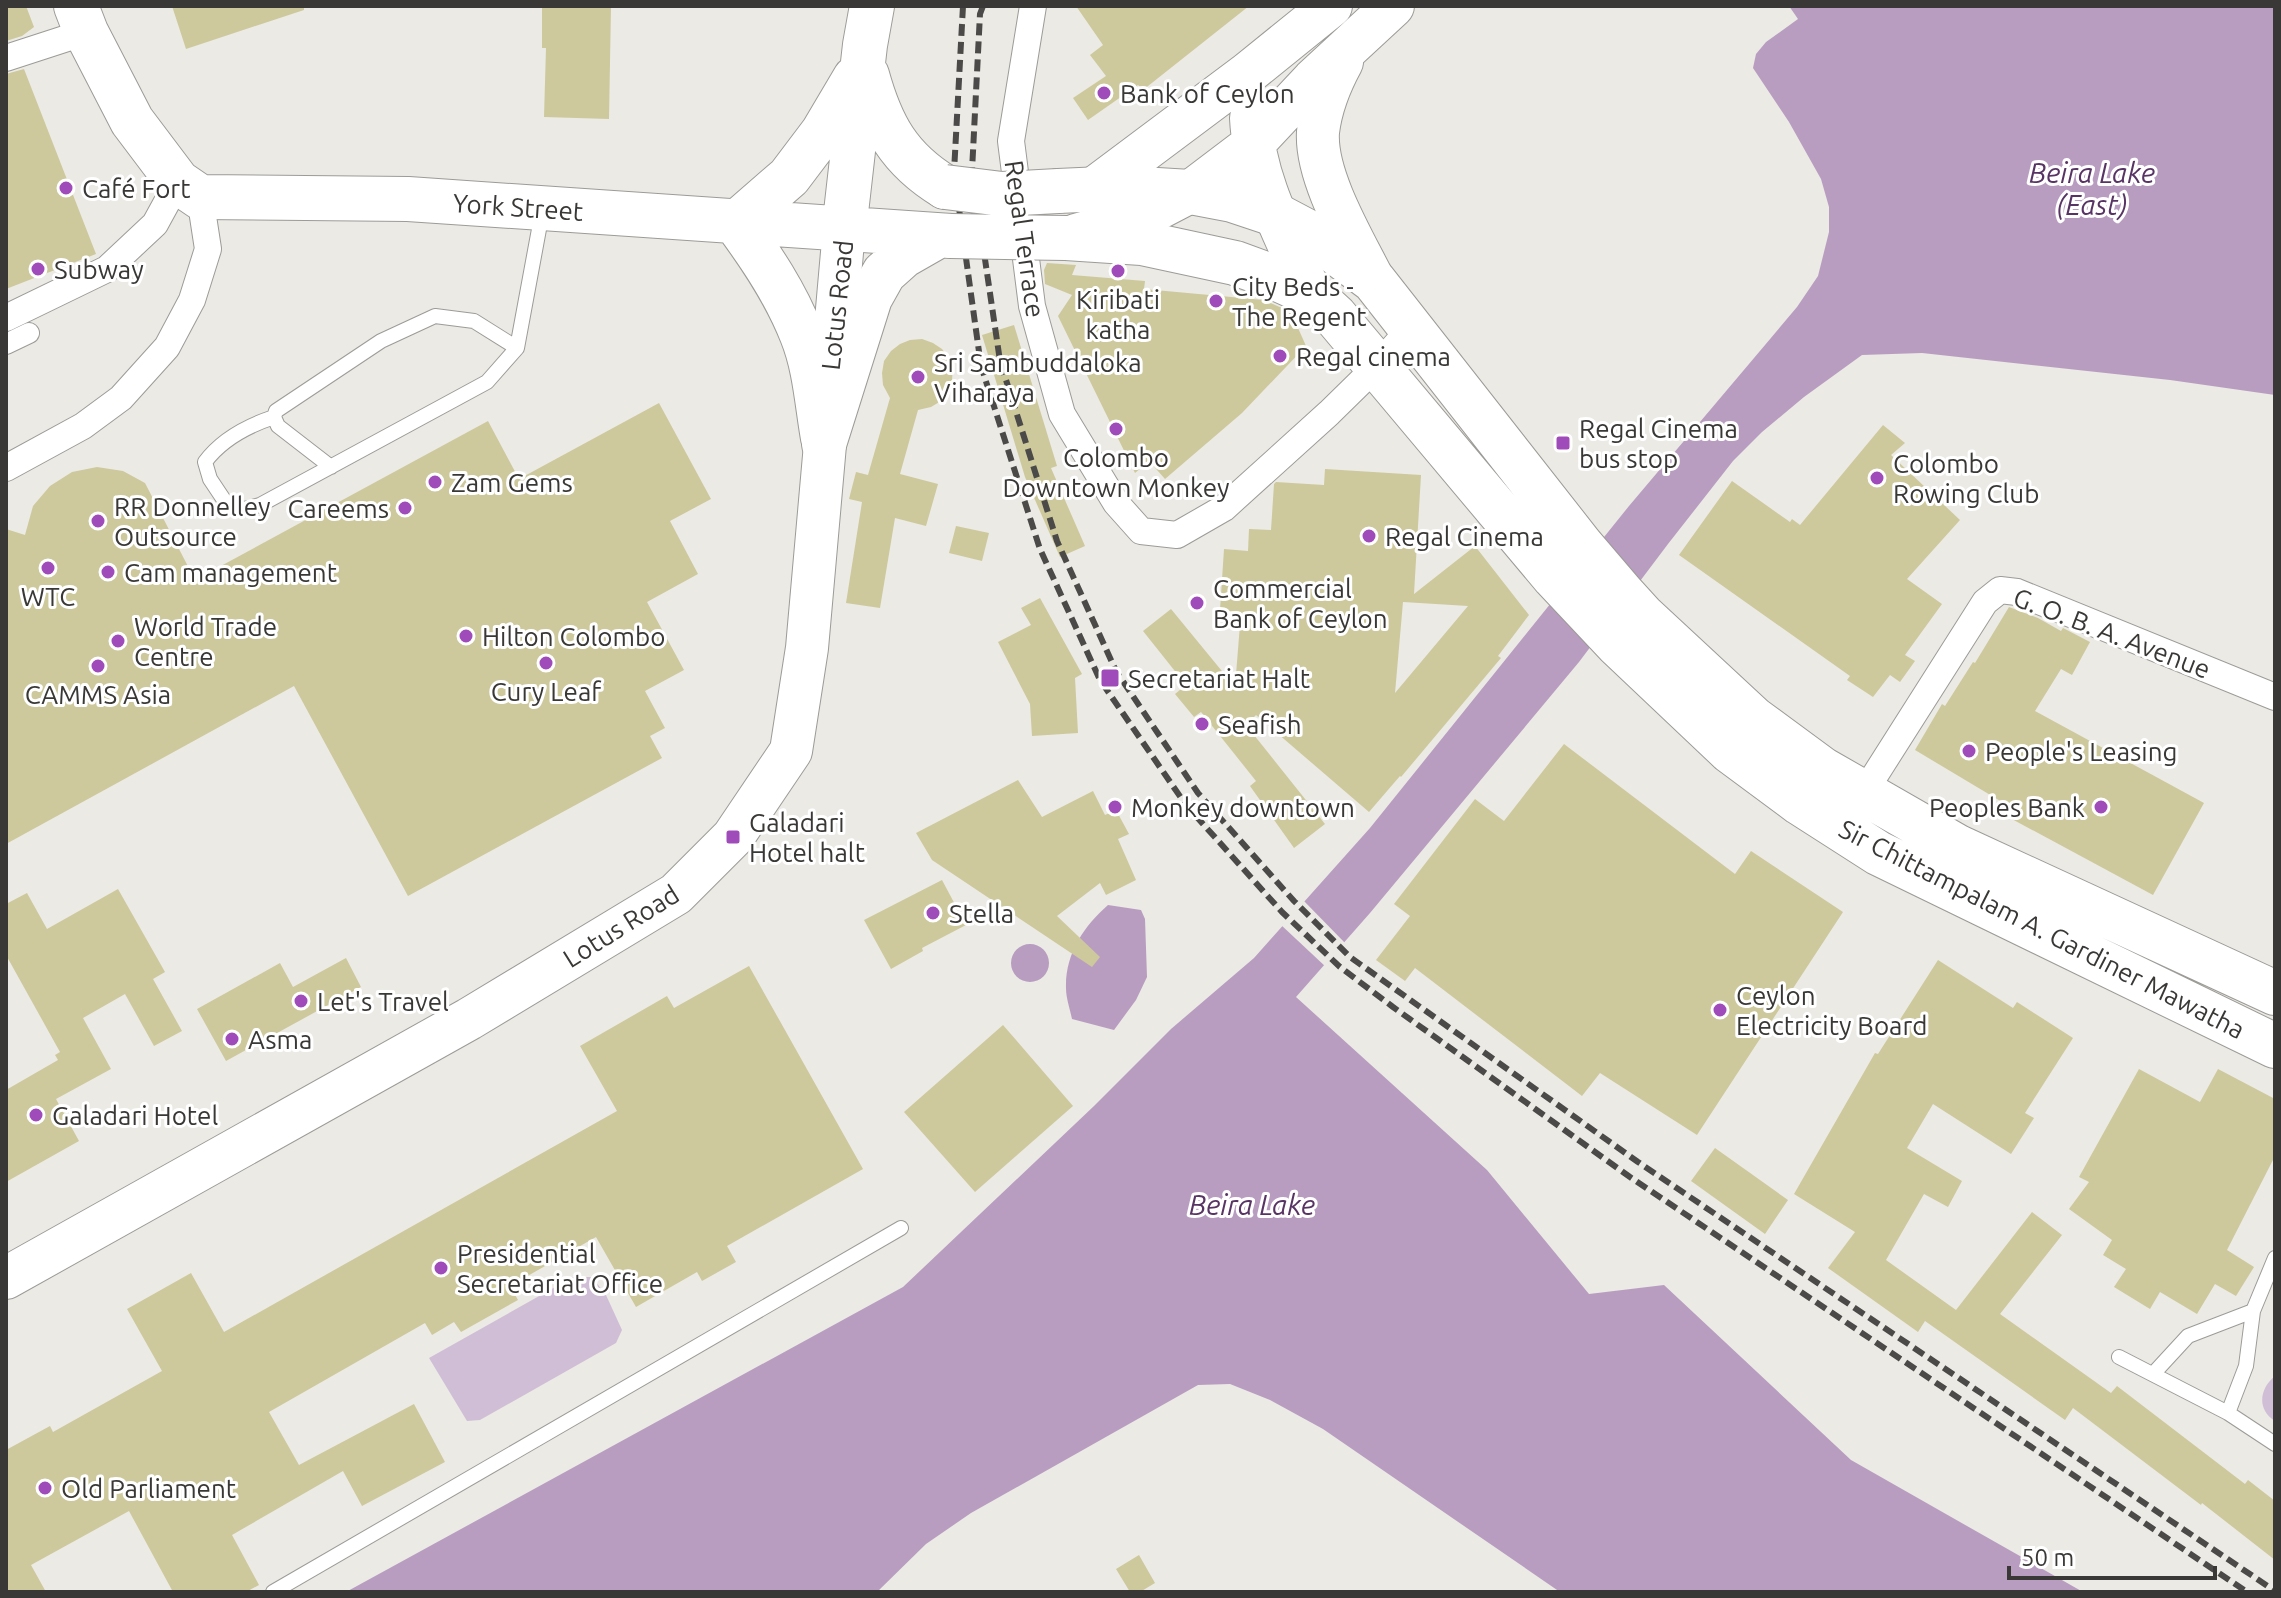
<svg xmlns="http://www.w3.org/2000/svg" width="2281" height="1598" font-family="Ubuntu,sans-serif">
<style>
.green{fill:#d0bed6}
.water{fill:#b89dc1}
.pier{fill:#ebeae5}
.building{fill:#cdc99c;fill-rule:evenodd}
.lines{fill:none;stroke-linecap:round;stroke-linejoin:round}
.service-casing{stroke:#9c9b97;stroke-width:16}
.pedestrian-casing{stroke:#9c9b97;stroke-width:22}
.minor-casing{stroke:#9c9b97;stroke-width:28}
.primary-casing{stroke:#9c9b97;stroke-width:44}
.trunk-casing{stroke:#9c9b97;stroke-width:46}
.service{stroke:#fff;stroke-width:14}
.pedestrian{stroke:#fff;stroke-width:20}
.minor{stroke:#fff;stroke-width:26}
.primary{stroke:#fff;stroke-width:42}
.trunk{stroke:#fff;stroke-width:44}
.rail{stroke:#4b4a48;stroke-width:6;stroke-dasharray:12 6;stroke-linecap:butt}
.trunk-bridge-casing{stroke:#9c9b97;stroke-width:46;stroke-linecap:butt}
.trunk-bridge{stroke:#fff;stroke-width:44}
.poi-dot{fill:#9f4bb9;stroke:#fff;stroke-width:3}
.labels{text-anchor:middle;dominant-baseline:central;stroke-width:6;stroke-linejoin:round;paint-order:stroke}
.poi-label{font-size:26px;fill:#393836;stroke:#fff;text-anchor:start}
.street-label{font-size:26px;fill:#393836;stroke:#fff}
.water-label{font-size:28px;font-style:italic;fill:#583464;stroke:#fff}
</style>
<rect width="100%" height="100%" fill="#ebeae5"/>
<path class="green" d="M 573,1277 L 592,1277 L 606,1295 L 622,1330 L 616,1343 L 480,1420 L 467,1421 L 429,1358 Z
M 2275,1376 L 2275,1421 C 2256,1409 2260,1388 2275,1376 Z"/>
<path class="water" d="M 1789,6 L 2275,6 L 2275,395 L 2170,380 L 1922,353 L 1862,355 L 1804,397 L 1762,432 L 1733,461 L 1668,544 L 1579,662 L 1370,913 L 1296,997 L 1487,1170 L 1589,1294 L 1664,1285 L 1851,1460 L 2083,1592 L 1560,1592 L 1323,1429 L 1270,1400 L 1230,1384 L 1198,1385 L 971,1513 L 926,1544 L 877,1592 L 346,1592 L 903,1287 L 1094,1106 L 1171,1029 L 1254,958 L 1370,828 L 1629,506 L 1797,307 L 1818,276 L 1829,232 L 1829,207 L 1821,179 L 1789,122 L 1753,68 L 1756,54 L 1766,42 L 1798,19 Z
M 1108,905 L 1141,910 L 1145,919 L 1147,977 L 1136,1000 L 1114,1030 L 1072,1019 C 1070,1009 1066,998 1066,988 C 1065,954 1084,926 1108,905 Z
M1011 963a19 19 0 1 1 38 0a19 19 0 1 1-38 0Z"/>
<path class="pier" d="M 1302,899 L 1347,945 L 1327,968 L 1280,924 Z"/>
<path class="building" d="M 6,6 L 26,6 L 34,27 L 22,36 L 6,41 Z
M 172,6 L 304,6 L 304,10 L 186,49 Z
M 542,6 L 611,6 L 609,119 L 544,117 L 546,48 L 542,48 Z
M 1076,6 L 1249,6 L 1143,90 L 1138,85 L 1088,120 L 1073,98 L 1106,76 L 1090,55 L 1103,45 Z
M 24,69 L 96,254 L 6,289 L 6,74 Z
M 1047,263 L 1076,265 L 1072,275 L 1145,281 L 1144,289 L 1264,300 L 1291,312 L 1306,346 L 1242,413 L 1165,479 L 1149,461 L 1135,473 L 1058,316 L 1072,295 L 1045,284 L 1044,270 Z
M 1014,325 L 1057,466 L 1051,468 L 1085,546 L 1060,557 L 1025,477 L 982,335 Z
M 922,339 L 933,343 L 942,349 L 953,363 L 952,381 L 948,391 L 941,401 L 931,407 L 918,410 L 900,474 L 938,484 L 926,526 L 895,518 L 880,608 L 846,603 L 862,502 L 849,499 L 856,472 L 868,475 L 890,398 L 883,385 L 882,373 L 884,361 L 891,351 L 900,344 L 910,340 Z
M 659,403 L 711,499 L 670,521 L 698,574 L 647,602 L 684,670 L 645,691 L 665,728 L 650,736 L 662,758 L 408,896 L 294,686 L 6,844 L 6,529 L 25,535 L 33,506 L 50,486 L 72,472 L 97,467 L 123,471 L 145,483 L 195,580 L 488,421 L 519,479 Z
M 1883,425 L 1905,443 L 1891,455 L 1960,520 L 1907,579 L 1942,604 L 1905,655 L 1915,661 L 1900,682 L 1890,675 L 1873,697 L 1847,680 L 1850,676 L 1679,555 L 1732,481 L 1790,522 L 1792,519 L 1800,525 Z
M 1325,469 L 1421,475 L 1414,594 L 1475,546 L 1529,615 L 1498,656 L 1501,658 L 1401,777 L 1400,776 L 1369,812 L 1256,715 L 1246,725 L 1325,824 L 1294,848 L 1250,786 L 1256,781 L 1201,712 L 1194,717 L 1175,694 L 1186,685 L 1143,631 L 1171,609 L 1235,687 L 1241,612 L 1220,610 L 1224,549 L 1248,551 L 1249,529 L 1271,530 L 1274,484 L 1276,482 L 1324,485 ZM 1403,602 L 1468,606 L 1395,693 Z
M 956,526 L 989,533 L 982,561 L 949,553 Z
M 1040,598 L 1082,674 L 1075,678 L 1078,733 L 1032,736 L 1030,704 L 998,642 L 1031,625 L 1021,608 Z
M 2009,607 L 2038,618 L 2061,631 L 2063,628 L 2065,629 L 2090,642 L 2072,675 L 2061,669 L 2035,711 L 2204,803 L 2153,895 L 1997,811 L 2002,802 L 1915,750 L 1942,704 L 1945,706 L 1973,662 L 1975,663 Z
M 1564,744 L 1735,874 L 1751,851 L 1843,912 L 1697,1135 L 1600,1073 L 1582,1096 L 1415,968 L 1405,981 L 1376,960 L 1410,916 L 1394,904 L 1475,799 L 1504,821 Z
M 1018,780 L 1042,817 L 1093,791 L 1105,815 L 1116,810 L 1129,834 L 1118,839 L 1136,880 L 1106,895 L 1100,883 L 1057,916 L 1100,957 L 1092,967 L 932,860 L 916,833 Z
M 942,880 L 966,925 L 922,948 L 923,951 L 891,969 L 864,920 Z
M 118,889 L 165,972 L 153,979 L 182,1031 L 154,1046 L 125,994 L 83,1018 L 111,1069 L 56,1099 L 79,1141 L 6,1182 L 6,1090 L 58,1060 L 55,1055 L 60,1052 L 6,955 L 6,904 L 27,893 L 47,929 Z
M 346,958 L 361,987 L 226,1061 L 197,1009 L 280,963 L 293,987 Z
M 1938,960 L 2013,1008 L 2017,1002 L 2073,1038 L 2025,1113 L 2034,1118 L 2011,1154 L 1933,1104 L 1907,1148 L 1962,1181 L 1948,1207 L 1924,1194 L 1886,1260 L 1956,1310 L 2032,1212 L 2062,1235 L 2000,1314 L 2111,1393 L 2117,1386 L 2245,1484 L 2248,1480 L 2275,1501 L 2275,1560 L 2202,1503 L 2201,1505 L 2073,1408 L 2065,1420 L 1925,1321 L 1918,1332 L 1828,1268 L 1855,1232 L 1794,1194 L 1875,1053 L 1878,1054 Z
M 749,966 L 863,1169 L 727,1246 L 736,1262 L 702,1281 L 697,1272 L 636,1307 L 596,1237 L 510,1286 L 518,1300 L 461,1332 L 454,1322 L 432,1335 L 425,1323 L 269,1412 L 299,1465 L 414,1404 L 445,1462 L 362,1506 L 343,1471 L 232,1535 L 259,1585 L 246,1592 L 173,1592 L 129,1511 L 31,1565 L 46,1592 L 6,1592 L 6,1450 L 50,1426 L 53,1432 L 162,1371 L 127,1309 L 191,1273 L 224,1332 L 617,1111 L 580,1046 L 667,996 L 674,1008 Z
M 1003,1025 L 1073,1106 L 975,1192 L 904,1112 Z
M 2139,1069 L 2200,1102 L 2218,1069 L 2275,1099 L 2275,1156 L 2227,1250 L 2254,1267 L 2236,1296 L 2215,1284 L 2197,1314 L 2160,1292 L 2150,1309 L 2114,1287 L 2126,1269 L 2103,1255 L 2112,1240 L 2069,1209 L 2089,1182 L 2079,1177 Z
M 1715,1148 L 1788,1200 L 1765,1234 L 1691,1181 Z
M 1139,1555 L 1155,1583 L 1140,1592 L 1130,1592 L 1116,1569 Z"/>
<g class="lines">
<g class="service-casing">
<path id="service" d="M 274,417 C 247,426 222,439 205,462 L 210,479 L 228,506 L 245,509 L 260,505 L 487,382 L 517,348 L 542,213
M 331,467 L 278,426 L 274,417 L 276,411 L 381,341 L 435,316 L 474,321 L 517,348
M 2119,1357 L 2228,1413 L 2275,1444
M 2153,1374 L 2188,1336 L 2253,1311
M 2228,1413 L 2246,1366 L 2253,1311 L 2275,1258
M 273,1592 L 901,1228"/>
</g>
<g class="pedestrian-casing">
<path id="pedestrian" d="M 6,344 L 29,333"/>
</g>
<g class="minor-casing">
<path id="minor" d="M 1033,6 L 1011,141 L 1032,306 L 1062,414 L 1116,503 L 1141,531 L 1177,535 L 1224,508 L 1329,413 L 1377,366 L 1412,327
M 6,58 L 86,32
M 6,318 L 107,269 L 155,224 L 178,182
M 6,468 L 83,426 L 121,398 L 167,347 L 192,300 L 208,249 L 200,197
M 1863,794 L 1985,602 L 2000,590 L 2017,592 L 2275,697"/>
</g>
<g class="primary-casing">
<path id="primary" d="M 1342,62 C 1330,84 1321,107 1318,132 C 1315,177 1354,241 1374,281
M 1251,118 C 1254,181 1286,237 1311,294
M 1093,189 L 1248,73 L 1331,6
M 1076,235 L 1144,216 L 1190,192 L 1252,145 L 1313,80 L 1393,6
M 6,1278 L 469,1019 L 676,894 L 733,837 L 791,751 L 807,648 L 844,230"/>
</g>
<g class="trunk-casing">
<path id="trunk" d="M 76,6 L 86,32 L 132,121 L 178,182 L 200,197 L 408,199 L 951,236
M 867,75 C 881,126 899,159 945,187
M 1058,191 L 1124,188 L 1190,192 L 1232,200 L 1274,214 L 1310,233 L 1374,281 L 1581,545 L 1622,593 L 1642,615 L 1754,719 L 1822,769 L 1958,847 L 2275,993
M 736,223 C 762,258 786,294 802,335 C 815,367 817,404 823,438
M 736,223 L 789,177 L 823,132 L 855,78
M 844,230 L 865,45 L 872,6
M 1066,238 L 1142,243 L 1235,263 L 1271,276 L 1311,294 L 1335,316 L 1554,577 L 1617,644 L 1730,751 L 1800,803 L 1878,853 L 2275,1046
M 824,444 L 870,298 L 884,273 L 903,256 L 938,236"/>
</g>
<use href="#service" class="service"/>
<use href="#pedestrian" class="pedestrian"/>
<use href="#minor" class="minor"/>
<use href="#primary" class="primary"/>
<use href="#trunk" class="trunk"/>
<path class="rail" d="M 963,6 L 954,172 L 981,366 L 1040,549 L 1100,680 L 1186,805 L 1282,912 L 1340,967 L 1393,1007 L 1630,1177 L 2247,1592
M 983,6 L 980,14 L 972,171 L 1000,361 L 1057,541 L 1116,671 L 1198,793 L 1294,901 L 1350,957 L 1638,1162 L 2275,1591"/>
<g class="trunk-bridge-casing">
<path id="trunk-bridge" d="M 945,187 L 1002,194 L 1058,191
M 951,236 L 1066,238"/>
</g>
<use href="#trunk-bridge" class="trunk-bridge"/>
</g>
<g class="poi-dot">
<circle cx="1104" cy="93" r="8"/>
<circle cx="66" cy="188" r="8"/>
<circle cx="38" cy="269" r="8"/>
<circle cx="1118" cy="271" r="8"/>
<circle cx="1216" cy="301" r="8"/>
<circle cx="1280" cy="356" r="8"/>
<circle cx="918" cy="377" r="8"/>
<circle cx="1116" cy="429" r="8"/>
<rect x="1555" y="435" width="16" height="16" rx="4"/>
<circle cx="1877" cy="478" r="8"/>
<circle cx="435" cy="482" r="8"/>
<circle cx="405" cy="508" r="8"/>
<circle cx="98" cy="521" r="8"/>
<circle cx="1369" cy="536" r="8"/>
<circle cx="48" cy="568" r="8"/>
<circle cx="108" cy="572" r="8"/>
<circle cx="1197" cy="603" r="8"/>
<circle cx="466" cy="636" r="8"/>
<circle cx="118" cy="641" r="8"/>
<circle cx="546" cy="663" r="8"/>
<circle cx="98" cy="666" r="8"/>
<rect x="1100" y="668" width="20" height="20" rx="4"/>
<circle cx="1202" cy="724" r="8"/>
<circle cx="1969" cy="751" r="8"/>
<circle cx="1115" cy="807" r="8"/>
<circle cx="2101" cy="807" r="8"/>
<rect x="725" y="829" width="16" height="16" rx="4"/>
<circle cx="933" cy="913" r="8"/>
<circle cx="301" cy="1001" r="8"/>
<circle cx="1720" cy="1010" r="8"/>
<circle cx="232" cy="1039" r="8"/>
<circle cx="36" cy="1115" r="8"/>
<circle cx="441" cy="1268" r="8"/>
<circle cx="45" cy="1488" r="8"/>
</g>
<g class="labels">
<g class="poi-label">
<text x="1120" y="93">Bank of Ceylon</text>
<text x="82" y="188">Café Fort</text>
<text x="54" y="269">Subway</text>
<text x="1232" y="286">City Beds -<tspan x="1232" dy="30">The Regent</tspan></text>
<text x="1118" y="299" text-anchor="middle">Kiribati<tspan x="1118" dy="30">katha</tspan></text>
<text x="1296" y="356">Regal cinema</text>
<text x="934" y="362">Sri Sambuddaloka<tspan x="934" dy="30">Viharaya</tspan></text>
<text x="1579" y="428">Regal Cinema<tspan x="1579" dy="30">bus stop</tspan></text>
<text x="1116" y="457" text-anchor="middle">Colombo<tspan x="1116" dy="30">Downtown Monkey</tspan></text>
<text x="1893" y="463">Colombo<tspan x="1893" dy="30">Rowing Club</tspan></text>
<text x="451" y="482">Zam Gems</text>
<text x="114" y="506">RR Donnelley<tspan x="114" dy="30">Outsource</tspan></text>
<text x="389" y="508" text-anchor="end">Careems</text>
<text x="1385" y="536">Regal Cinema</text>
<text x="124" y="572">Cam management</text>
<text x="1213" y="588">Commercial<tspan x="1213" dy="30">Bank of Ceylon</tspan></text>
<text x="48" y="596" text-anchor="middle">WTC</text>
<text x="134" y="626">World Trade<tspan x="134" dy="30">Centre</tspan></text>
<text x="482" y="636">Hilton Colombo</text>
<text x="1128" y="678">Secretariat Halt</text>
<text x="546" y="691" text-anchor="middle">Cury Leaf</text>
<text x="98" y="694" text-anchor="middle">CAMMS Asia</text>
<text x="1218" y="724">Seafish</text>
<text x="1985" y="751">People's Leasing</text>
<text x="1131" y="807">Monkey downtown</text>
<text x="2085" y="807" text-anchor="end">Peoples Bank</text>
<text x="749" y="822">Galadari<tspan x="749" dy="30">Hotel halt</tspan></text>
<text x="949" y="913">Stella</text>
<text x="1736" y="995">Ceylon<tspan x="1736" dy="30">Electricity Board</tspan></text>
<text x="317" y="1001">Let's Travel</text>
<text x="248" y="1039">Asma</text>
<text x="52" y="1115">Galadari Hotel</text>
<text x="457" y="1253">Presidential<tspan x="457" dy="30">Secretariat Office</tspan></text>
<text x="61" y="1488">Old Parliament</text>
</g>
<g class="street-label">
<text transform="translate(518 207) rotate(4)">York Street</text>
<text transform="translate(1025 239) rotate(82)">Regal Terrace</text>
<text transform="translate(837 305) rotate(-84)">Lotus Road</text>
<text transform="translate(2112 633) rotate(21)">G. O. B. A. Avenue</text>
<text transform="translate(621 926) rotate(-32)">Lotus Road</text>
<text transform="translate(2042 929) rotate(27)">Sir Chittampalam A. Gardiner Mawatha</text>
</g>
<g class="water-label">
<text x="2092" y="172">Beira Lake<tspan x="2092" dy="32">(East)</tspan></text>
<text x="1252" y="1204">Beira Lake</text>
</g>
</g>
<rect width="2281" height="1598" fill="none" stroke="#393836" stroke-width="16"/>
<path d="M2009 1566v12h206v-12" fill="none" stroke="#393836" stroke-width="4"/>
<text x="2021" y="1566" font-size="24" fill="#393836" stroke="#ffffff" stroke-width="6" paint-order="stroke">50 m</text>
</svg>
